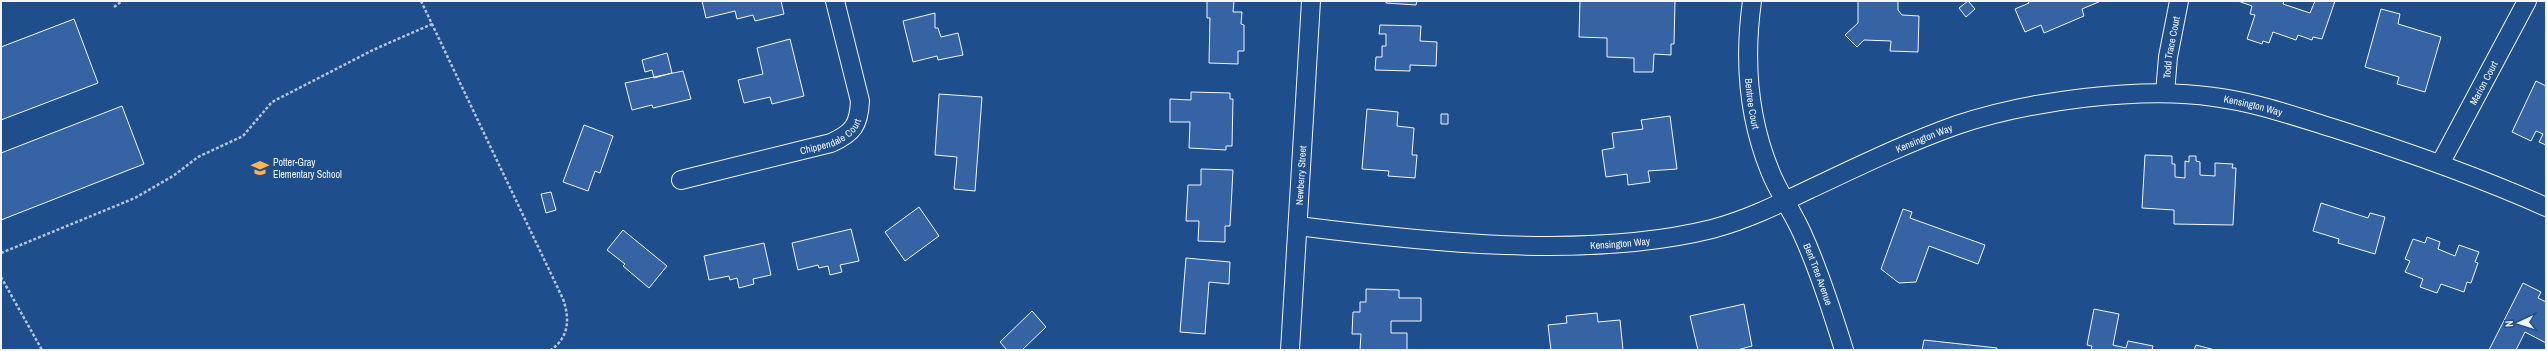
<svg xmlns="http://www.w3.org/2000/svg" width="2547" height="351" font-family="'Archivo Narrow',sans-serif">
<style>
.building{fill:#3563a3;stroke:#f2f6ff}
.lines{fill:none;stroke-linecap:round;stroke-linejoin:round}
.street-casing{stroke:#f2f6ff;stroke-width:20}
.path{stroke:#b3c4dc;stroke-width:2.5;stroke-dasharray:3 2;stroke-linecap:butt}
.street{stroke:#1f4e8c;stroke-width:18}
.labels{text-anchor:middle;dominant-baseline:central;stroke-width:3;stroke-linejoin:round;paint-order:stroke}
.street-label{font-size:10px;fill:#f2f6ff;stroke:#1f4e8c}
.poi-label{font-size:10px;fill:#f2f6ff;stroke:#1f4e8c;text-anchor:start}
</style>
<rect width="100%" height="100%" fill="#1f4e8c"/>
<path class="building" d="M 702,1 L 781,1 L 784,14 L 755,21 L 753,15 L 737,19 L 735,11 L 706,18 Z
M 1207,1 L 1234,1 L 1233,12 L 1242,12 L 1241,24 L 1244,25 L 1244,51 L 1238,51 L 1238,64 L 1209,63 L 1210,18 L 1207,18 Z
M 1386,1 L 1417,1 L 1416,5 L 1386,3 Z
M 1580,1 L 1675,1 L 1674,44 L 1671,44 L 1671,55 L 1654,54 L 1653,72 L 1634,72 L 1634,58 L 1607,57 L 1607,38 L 1579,37 Z
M 1858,1 L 1898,1 L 1898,10 L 1902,15 L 1919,16 L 1918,52 L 1890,51 L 1891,41 L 1864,40 L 1857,47 L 1845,35 L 1858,23 Z
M 1968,1 L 1975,9 L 1966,17 L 1959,8 Z
M 2028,1 L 2101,1 L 2082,9 L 2084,16 L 2044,33 L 2041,25 L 2025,32 L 2015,9 L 2029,3 Z
M 2238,1 L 2284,1 L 2283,4 L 2310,13 L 2315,1 L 2335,1 L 2322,39 L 2313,37 L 2312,40 L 2298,35 L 2296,40 L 2273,32 L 2269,43 L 2263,41 L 2262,44 L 2247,39 L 2255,15 L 2250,14 L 2252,6 Z
M 2381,9 L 2400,14 L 2398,24 L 2441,37 L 2425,92 L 2397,84 L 2399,77 L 2365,67 Z
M 935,13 L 935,28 L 938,28 L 941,37 L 958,33 L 963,55 L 938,60 L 937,56 L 913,62 L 903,21 Z
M 74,19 L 98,83 L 1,120 L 1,47 Z
M 1380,25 L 1421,26 L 1420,41 L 1437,42 L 1436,66 L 1410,65 L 1410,71 L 1375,70 L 1376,57 L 1382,57 L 1382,46 L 1386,46 L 1386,34 L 1379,34 Z
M 790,39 L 804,96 L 772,104 L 770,97 L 744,103 L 738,80 L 763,74 L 757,48 Z
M 667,53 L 672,73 L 654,78 L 652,70 L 645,72 L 642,60 Z
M 683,71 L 691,99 L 653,108 L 652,105 L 632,110 L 625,83 Z
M 2536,81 L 2546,86 L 2546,145 L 2539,142 L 2543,134 L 2536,131 L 2531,141 L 2512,132 Z
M 1191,92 L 1230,93 L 1230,99 L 1233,99 L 1232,146 L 1226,146 L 1226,150 L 1189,148 L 1190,122 L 1170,122 L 1170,99 L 1191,100 Z
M 939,94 L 982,97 L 975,191 L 954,189 L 957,157 L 935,155 Z
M 122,106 L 144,164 L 1,220 L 1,153 Z
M 1367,109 L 1398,112 L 1397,126 L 1414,128 L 1412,155 L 1417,155 L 1415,178 L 1388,176 L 1389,171 L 1362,169 Z
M 1441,114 L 1448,114 L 1448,124 L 1441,124 Z
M 1670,116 L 1677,169 L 1648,171 L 1650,182 L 1628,185 L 1627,174 L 1606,177 L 1602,150 L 1614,148 L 1612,133 L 1643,129 L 1641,120 Z
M 584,125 L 613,136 L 600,173 L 595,171 L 588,191 L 563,182 Z
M 2145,155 L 2172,156 L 2172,164 L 2175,164 L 2175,177 L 2185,178 L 2185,161 L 2189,162 L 2189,156 L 2196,156 L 2196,161 L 2200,162 L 2200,175 L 2215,176 L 2215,163 L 2233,164 L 2232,168 L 2236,168 L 2233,225 L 2174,224 L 2174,210 L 2142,208 Z
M 1201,169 L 1233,170 L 1230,226 L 1225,226 L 1225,242 L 1198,241 L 1199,221 L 1186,221 L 1188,185 L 1201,185 Z
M 551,192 L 556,210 L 546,213 L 541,194 Z
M 2321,203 L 2368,218 L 2370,213 L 2385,217 L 2375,254 L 2338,243 L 2339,239 L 2313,231 Z
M 919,207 L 939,236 L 905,261 L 885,232 Z
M 1903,209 L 1912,212 L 1910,218 L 1985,245 L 1978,264 L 1929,246 L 1916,282 L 1899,283 L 1881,269 Z
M 851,229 L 859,261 L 840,265 L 842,272 L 830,275 L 828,266 L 819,268 L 818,265 L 798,270 L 792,243 Z
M 623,230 L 667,266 L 649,288 L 623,266 L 625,264 L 607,250 Z
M 2427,237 L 2440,242 L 2438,249 L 2455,256 L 2459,245 L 2479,252 L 2475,262 L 2478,263 L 2471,283 L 2467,282 L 2464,292 L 2441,284 L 2437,293 L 2420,287 L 2423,279 L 2405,272 L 2410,261 L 2405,259 L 2413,239 L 2425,243 Z
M 764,243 L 771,275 L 753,279 L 754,284 L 739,288 L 737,278 L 730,280 L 729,276 L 709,280 L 704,256 Z
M 1186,258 L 1230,262 L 1229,284 L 1209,282 L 1205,334 L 1180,332 Z
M 2523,283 L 2541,292 L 2538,298 L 2546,302 L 2546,343 L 2525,332 L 2516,350 L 2489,350 Z
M 1366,289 L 1399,290 L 1399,298 L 1421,298 L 1421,321 L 1391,321 L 1391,333 L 1407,333 L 1407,350 L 1360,350 L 1361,334 L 1352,334 L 1353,312 L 1360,312 L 1360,302 L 1366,302 Z
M 1744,304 L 1752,346 L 1737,350 L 1698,350 L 1690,316 Z
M 2094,309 L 2119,314 L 2113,345 L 2126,348 L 2128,341 L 2153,346 L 2152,350 L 2091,350 L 2092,346 L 2087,345 Z
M 1032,311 L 1046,327 L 1022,350 L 1007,350 L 1000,342 Z
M 1597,313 L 1598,322 L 1620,320 L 1623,350 L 1551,350 L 1548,325 L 1567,323 L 1566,316 Z
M 1924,340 L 1997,348 L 1997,350 L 1922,350 Z
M 2196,345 L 2215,350 L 2194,350 Z"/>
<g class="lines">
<g class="street-casing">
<g id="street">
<path id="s1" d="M 1752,1 C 1744,58 1748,117 1770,171 C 1778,192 1793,212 1802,233 C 1819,270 1832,311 1844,350"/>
<path id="s2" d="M 2165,93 L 2168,57 L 2179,1"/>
<path id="s3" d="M 2440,164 L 2527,1"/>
<path id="s4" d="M 681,180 L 831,143 C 853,133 859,125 860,101 L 835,1"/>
<path id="s5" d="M 1298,226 C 1425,242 1587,260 1712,229 C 1746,220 1777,205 1808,190 C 1857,167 1906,143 1957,125 C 2028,101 2140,86 2214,97 C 2254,102 2294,116 2333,128 C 2405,151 2477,176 2546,207"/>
<path id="s6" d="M 1290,350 L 1311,1"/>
</g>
</g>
<path class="path" d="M 421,1 L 563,299 C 570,319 569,337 551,350
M 114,7 L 122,1
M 1,253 L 135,198 L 173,176 L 198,157 L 243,136 L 272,102 L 373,50 L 432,24
M 1,277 L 42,350"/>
<use href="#street" class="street"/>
</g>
<defs>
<g id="school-bare" transform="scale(1.38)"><path d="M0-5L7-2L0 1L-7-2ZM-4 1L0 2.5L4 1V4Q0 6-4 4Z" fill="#ffb74d" stroke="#1f4e8c" stroke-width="2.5" paint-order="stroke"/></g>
</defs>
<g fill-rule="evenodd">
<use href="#school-bare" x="260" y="168"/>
</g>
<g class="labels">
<g class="street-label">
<text stroke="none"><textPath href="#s2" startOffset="46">Todd Trace Court</textPath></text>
<text stroke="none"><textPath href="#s3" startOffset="92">Marion Court</textPath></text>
<text stroke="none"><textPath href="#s1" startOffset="103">Bentree Court</textPath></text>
<text stroke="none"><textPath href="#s5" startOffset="983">Kensington Way</textPath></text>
<text stroke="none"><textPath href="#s4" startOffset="157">Chippendale Court</textPath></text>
<text stroke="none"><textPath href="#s5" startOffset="647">Kensington Way</textPath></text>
<text stroke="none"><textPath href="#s6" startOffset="175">Newberry Street</textPath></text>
<text stroke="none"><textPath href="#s5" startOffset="323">Kensington Way</textPath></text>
<text stroke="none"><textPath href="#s1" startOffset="287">Bent Tree Avenue</textPath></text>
</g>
<g class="poi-label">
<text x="273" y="162">Potter-Gray<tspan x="273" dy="12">Elementary School</tspan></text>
</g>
</g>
<rect width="2547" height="351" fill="none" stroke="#f2f6ff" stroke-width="4"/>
<g transform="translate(2519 323) rotate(266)" stroke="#1f4e8c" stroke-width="3" paint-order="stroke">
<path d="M0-3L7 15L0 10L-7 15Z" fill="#f2f6ff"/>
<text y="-6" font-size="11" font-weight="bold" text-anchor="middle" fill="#f2f6ff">N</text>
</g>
</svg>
